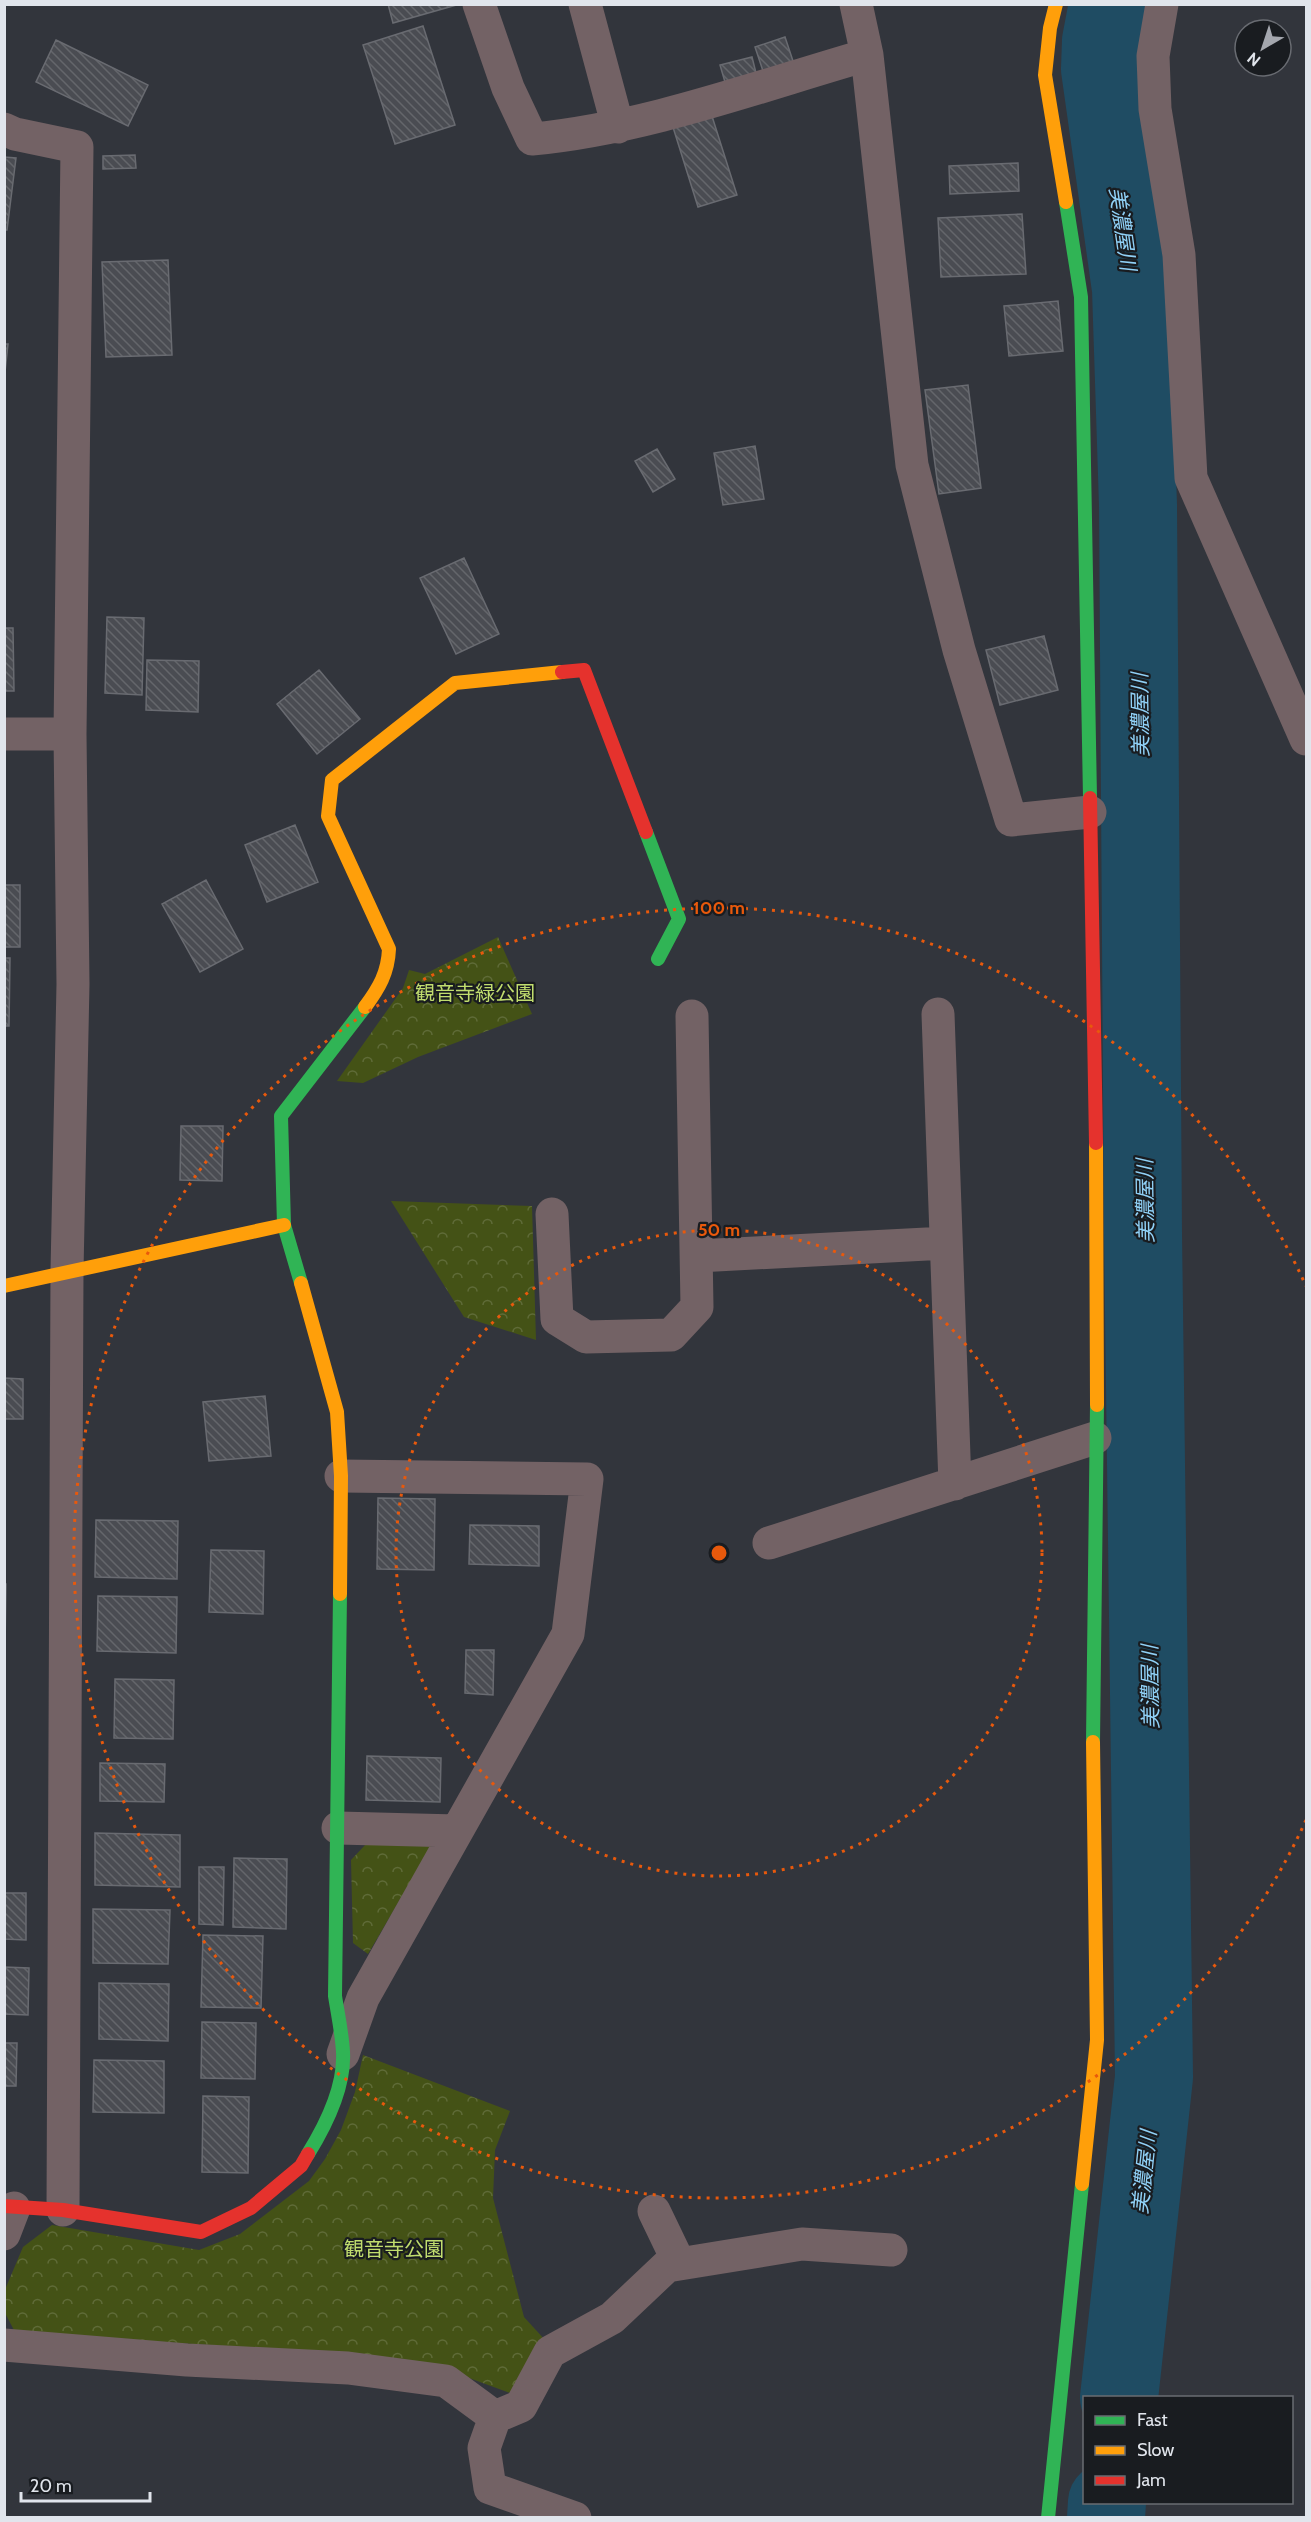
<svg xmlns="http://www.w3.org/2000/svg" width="1311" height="2522" font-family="Cabin,'Noto Sans JP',sans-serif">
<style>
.park{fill:url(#park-crowns)}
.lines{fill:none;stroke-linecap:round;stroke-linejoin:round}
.river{stroke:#1f4c63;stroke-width:78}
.building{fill:url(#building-back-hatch);stroke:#696b71;stroke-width:1.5}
.street{stroke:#736265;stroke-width:33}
.fast{stroke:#30b455;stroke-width:14}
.slow{stroke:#ff9f0a;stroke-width:14}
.jam{stroke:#e5322d;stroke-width:14}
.ring{fill:none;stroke:#e8590c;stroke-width:3;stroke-dasharray:3 6}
.labels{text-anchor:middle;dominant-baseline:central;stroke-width:4.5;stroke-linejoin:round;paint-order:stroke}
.park-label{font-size:20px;fill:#c1dd6e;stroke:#191c20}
.water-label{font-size:21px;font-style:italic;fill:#90d1f7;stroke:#191c20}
.centre{fill:#e8590c;stroke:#191c20;stroke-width:3}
.ring-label{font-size:18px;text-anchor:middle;font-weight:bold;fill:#e8590c;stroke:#191c20;stroke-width:4.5;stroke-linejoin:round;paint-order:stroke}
</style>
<defs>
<pattern id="park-crowns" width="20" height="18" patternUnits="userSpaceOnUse" patternTransform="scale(1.5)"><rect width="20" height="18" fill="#445216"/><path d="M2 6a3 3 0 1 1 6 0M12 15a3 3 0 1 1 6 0" fill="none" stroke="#5f6b38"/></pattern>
<pattern id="building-back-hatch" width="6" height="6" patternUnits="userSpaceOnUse" patternTransform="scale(1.5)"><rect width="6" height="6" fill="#4a4c52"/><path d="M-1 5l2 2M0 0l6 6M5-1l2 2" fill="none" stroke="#64666b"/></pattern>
</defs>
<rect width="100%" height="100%" fill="#32353c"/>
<path class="park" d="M 498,937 L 532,1014 L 418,1057 L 363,1083 L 337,1081 L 403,988 L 409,970 L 425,974 Z
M 391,1201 L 532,1206 L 536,1340 L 464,1317 Z
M 367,1843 L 432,1845 L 368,1954 L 353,1943 L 351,1860 Z
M 363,2055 L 510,2111 L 495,2150 L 493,2198 L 524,2317 L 545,2340 L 513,2394 L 439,2367 L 358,2355 L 15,2332 L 5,2313 L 4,2292 L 23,2247 L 52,2225 L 199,2250 L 240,2234 L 309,2181 L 325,2159 L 341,2130 L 355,2092 Z"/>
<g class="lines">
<path class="river" d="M 1108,4 L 1101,41 L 1100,69 L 1131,289 L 1138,505 L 1143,1233 L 1154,2077 L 1119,2398
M 1106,2518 L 1107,2502"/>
</g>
<path class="building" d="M 388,4 L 460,4 L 393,23 Z
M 423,26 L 455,125 L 395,144 L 363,45 Z
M 785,37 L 793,61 L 763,71 L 755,47 Z
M 56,40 L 148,85 L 128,126 L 36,82 Z
M 752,57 L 756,73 L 725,82 L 720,65 Z
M 711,113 L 737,195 L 698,207 L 672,124 Z
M 135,155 L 136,168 L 103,169 L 103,156 Z
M 4,157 L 16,158 L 7,230 L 4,230 Z
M 1018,163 L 1019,191 L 950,194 L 949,166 Z
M 1022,214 L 1026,274 L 941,277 L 938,218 Z
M 168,260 L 172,355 L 106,357 L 102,262 Z
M 1058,301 L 1063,351 L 1009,356 L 1004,306 Z
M 4,344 L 8,344 L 4,381 Z
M 968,385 L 981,488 L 939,494 L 925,390 Z
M 755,446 L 764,499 L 723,505 L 714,453 Z
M 657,449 L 675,479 L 653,492 L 635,461 Z
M 464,558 L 499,634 L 456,654 L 420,578 Z
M 107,617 L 144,618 L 142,695 L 105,693 Z
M 4,628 L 13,628 L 14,691 L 4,691 Z
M 1044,636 L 1058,690 L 1000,705 L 986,650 Z
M 147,660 L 199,661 L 198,712 L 146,710 Z
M 319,670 L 360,719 L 317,754 L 277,704 Z
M 295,825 L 318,882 L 267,902 L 245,845 Z
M 206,880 L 243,949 L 200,972 L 162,904 Z
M 4,885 L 20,885 L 20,947 L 4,947 Z
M 4,958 L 10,958 L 9,1026 L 4,1026 Z
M 181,1126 L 223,1126 L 222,1181 L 180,1180 Z
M 4,1378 L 23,1379 L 23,1419 L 4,1419 Z
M 265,1396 L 271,1456 L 209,1461 L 203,1402 Z
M 378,1498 L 435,1499 L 434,1570 L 377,1569 Z
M 96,1520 L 178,1521 L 177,1579 L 95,1577 Z
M 470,1525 L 539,1526 L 539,1566 L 469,1564 Z
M 211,1550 L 264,1551 L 263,1614 L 209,1612 Z
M 4,1584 L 6,1584 L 5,1648 L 4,1648 Z
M 98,1596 L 177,1597 L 176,1653 L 97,1651 Z
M 466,1650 L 494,1650 L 493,1695 L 465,1693 Z
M 115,1679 L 174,1680 L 173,1739 L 114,1738 Z
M 367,1756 L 441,1758 L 440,1802 L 366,1800 Z
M 100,1763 L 165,1764 L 164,1802 L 100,1801 Z
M 95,1833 L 180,1835 L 180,1887 L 95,1885 Z
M 234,1858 L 287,1859 L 286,1929 L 233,1927 Z
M 199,1867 L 224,1867 L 223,1925 L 199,1924 Z
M 4,1893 L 26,1893 L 26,1940 L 4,1939 Z
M 93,1909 L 170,1910 L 168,1964 L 93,1963 Z
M 203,1935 L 263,1936 L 261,2008 L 201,2007 Z
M 4,1967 L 29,1968 L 28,2015 L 4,2014 Z
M 99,1983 L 169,1984 L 168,2041 L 99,2039 Z
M 202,2022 L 256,2023 L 255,2079 L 201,2078 Z
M 4,2043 L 17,2043 L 16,2086 L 4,2086 Z
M 94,2060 L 164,2061 L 164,2113 L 93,2112 Z
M 203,2096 L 249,2097 L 248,2173 L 202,2172 Z"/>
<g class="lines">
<path class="street" d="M 479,4 L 508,88 L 532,139 C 643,129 759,86 867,55
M 585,4 L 618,127
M 856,4 L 867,55 L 912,465 L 959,650 L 1011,820 L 1090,812
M 1162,4 L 1153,56 L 1155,109 L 1179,255 L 1191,478 L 1306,739
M 4,129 L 15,134 L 77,147 L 70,734 L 73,984 L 67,1271 L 63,2210
M 4,734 L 70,734
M 938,1014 L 955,1484
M 552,1214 L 557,1319 L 586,1337 L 671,1335 L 697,1307 L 692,1016
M 697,1256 L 946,1243
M 341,1476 L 587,1479 L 568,1634 L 363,1998 L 343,2054
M 769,1543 L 1095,1438
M 338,1828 L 457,1831
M 654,2211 L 679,2263
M 4,2234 L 14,2208
M 4,2345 L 187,2360 L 348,2368 L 446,2381 L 495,2417 L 484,2448 L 490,2488 L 575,2518
M 495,2417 L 521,2406 L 550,2352 L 612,2318 L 667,2266 L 802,2244 L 891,2250"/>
<path class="fast" d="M 1066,202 L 1081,297 L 1090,798
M 646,832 L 679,919 L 658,959
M 301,1283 L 284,1225 L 281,1116 L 365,1007
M 1093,1742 L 1097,1405
M 308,2154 C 326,2125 345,2087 343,2052 C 342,2033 338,2015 335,1996 L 340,1594
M 1048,2518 L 1082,2184"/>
<path class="slow" d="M 1056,4 L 1050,28 L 1045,75 L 1066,202
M 365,1007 C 379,988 388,973 389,949 L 328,816 L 332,780 L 455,683 L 562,672
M 1096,1143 L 1097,1405
M 301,1283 L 337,1412 L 341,1476 L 340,1594
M 4,1286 L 284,1225
M 1082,2184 L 1097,2040 L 1093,1742"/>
<path class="jam" d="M 562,672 L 584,670 L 646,832
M 1090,798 L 1096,1143
M 4,2206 L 63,2210 L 201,2232 L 251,2208 L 301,2166 L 308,2154"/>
</g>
<g class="ring">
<circle cx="719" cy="1553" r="323"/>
<path d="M1306 1820A645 645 0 1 1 1306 1286"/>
</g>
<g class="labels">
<g class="park-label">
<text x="475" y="993">観音寺緑公園</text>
<text x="394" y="2249">観音寺公園</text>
</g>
<g class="water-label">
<text transform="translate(1123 229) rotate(82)">美濃屋川</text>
<text transform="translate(1140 715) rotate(-91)">美濃屋川</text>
<text transform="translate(1145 1201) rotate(-91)">美濃屋川</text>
<text transform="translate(1150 1687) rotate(-91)">美濃屋川</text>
<text transform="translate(1144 2172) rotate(-84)">美濃屋川</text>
</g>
</g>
<circle cx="719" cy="1553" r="9" class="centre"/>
<g class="ring-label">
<text x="719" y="914">100 m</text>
<text x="719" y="1236">50 m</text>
</g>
<rect width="1311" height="2522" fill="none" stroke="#e1e5ec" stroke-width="12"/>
<rect x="1083" y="2396" width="210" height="108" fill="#191c20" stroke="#696c72" stroke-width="1.5"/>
<rect x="1095" y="2416" width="30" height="9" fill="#30b455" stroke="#696c72" stroke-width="1.5"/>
<text x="1137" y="2426" font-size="18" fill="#e1e5ec">Fast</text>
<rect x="1095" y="2446" width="30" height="9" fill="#ff9f0a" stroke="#696c72" stroke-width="1.5"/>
<text x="1137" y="2456" font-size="18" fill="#e1e5ec">Slow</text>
<rect x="1095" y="2476" width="30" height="9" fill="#e5322d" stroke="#696c72" stroke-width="1.5"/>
<text x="1137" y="2486" font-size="18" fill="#e1e5ec">Jam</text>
<g transform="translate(1263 48) rotate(219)"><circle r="28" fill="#191c20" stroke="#696c72" stroke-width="1.5"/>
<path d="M0-4.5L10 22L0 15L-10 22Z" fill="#a4a7ae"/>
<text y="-9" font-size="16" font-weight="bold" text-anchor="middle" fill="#e1e5ec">N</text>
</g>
<path d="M21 2492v9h129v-9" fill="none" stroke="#e1e5ec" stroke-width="3"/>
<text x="30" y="2492" font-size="18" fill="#e1e5ec" stroke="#191c20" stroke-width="4.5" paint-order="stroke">20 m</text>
</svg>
